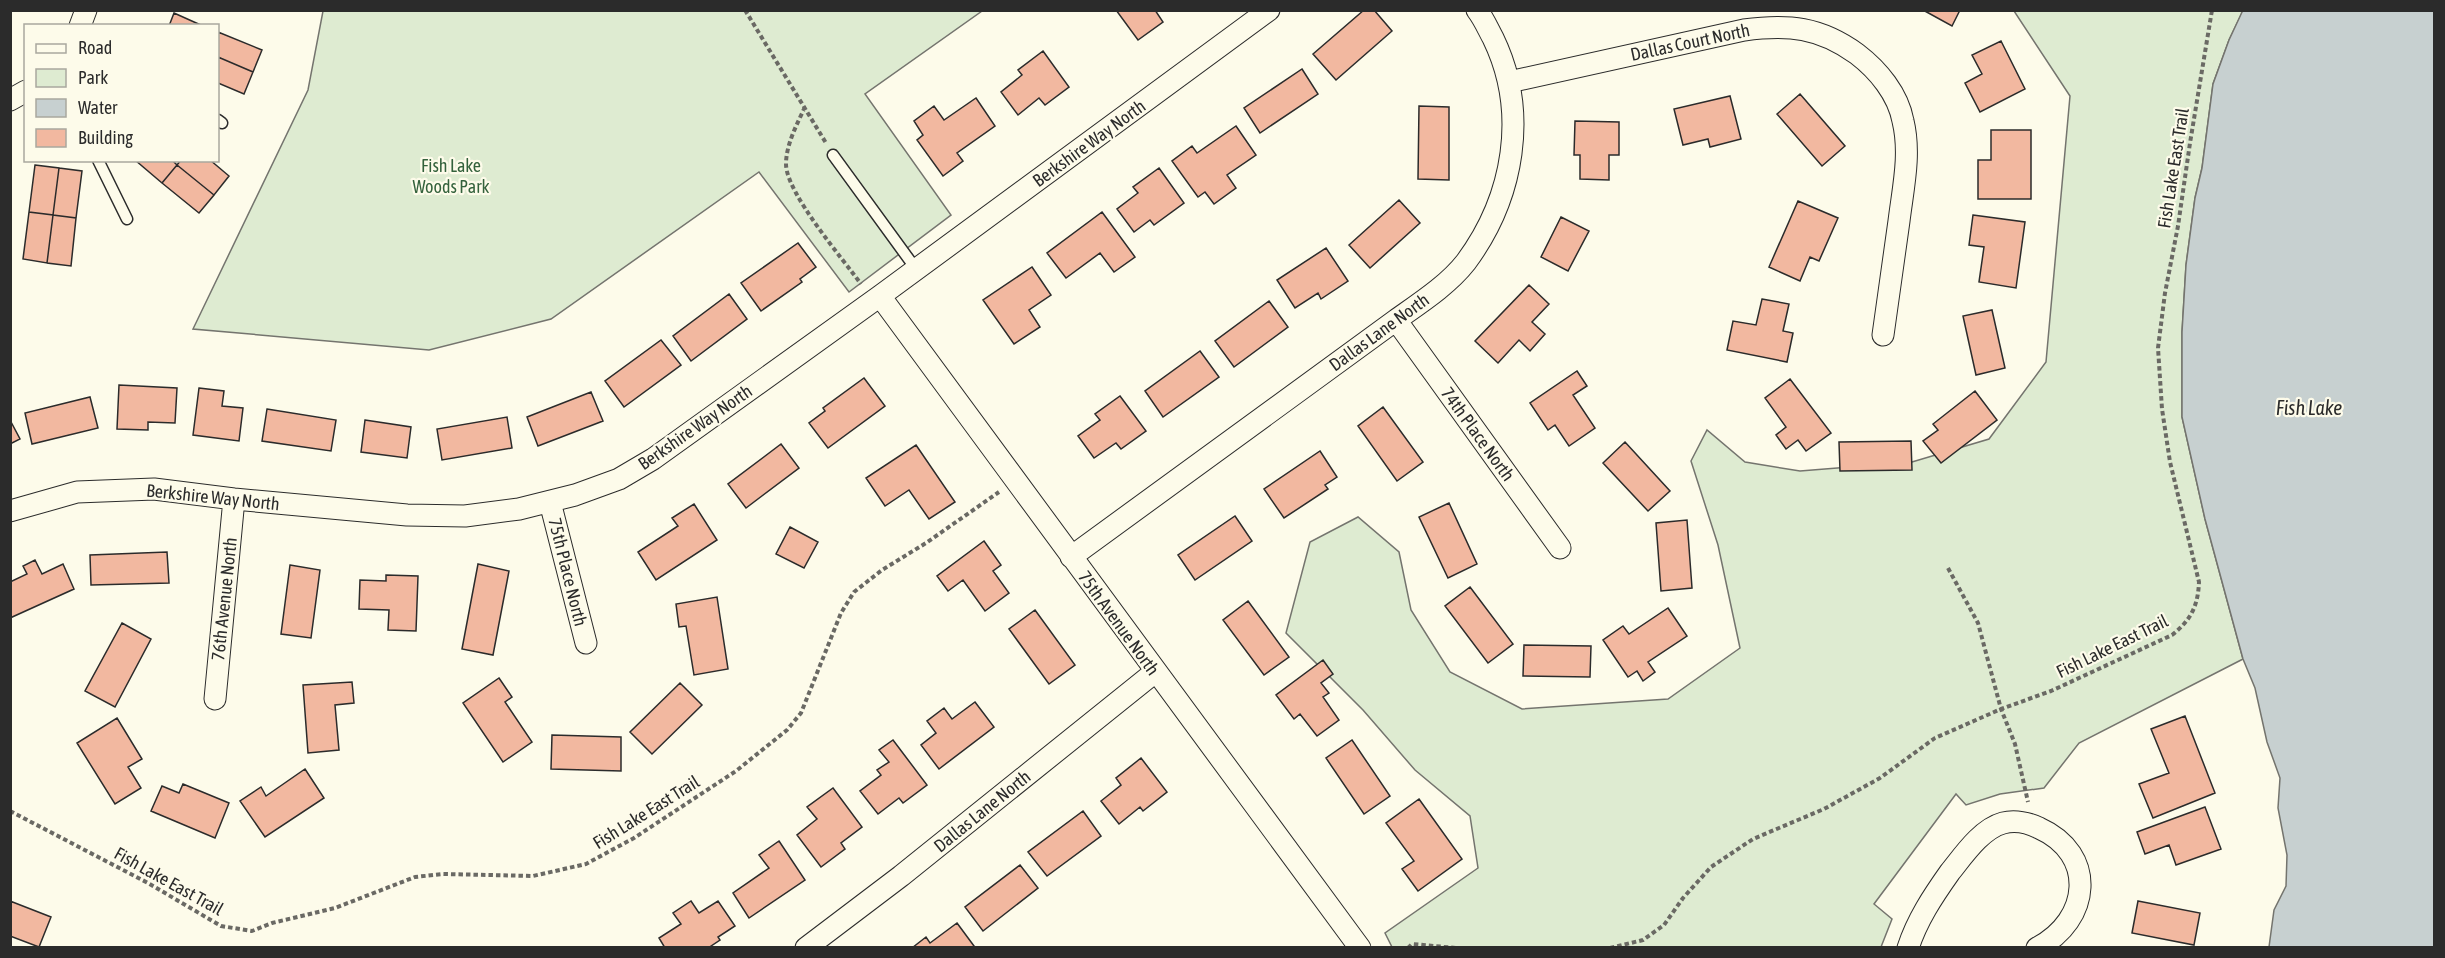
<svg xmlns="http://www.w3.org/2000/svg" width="2445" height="958" font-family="'Asap Condensed',sans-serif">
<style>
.green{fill:#deebd1;stroke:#74746e;stroke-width:1.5}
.water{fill:#c7d0d0;stroke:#74746e;stroke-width:1.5}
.building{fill:#f2b8a0;stroke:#2b2b2b;stroke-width:1.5}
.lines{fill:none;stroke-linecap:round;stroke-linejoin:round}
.service-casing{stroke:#2b2b2b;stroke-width:13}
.minor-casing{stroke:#2b2b2b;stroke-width:23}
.path{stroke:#6a6964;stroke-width:4;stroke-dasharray:4.5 3;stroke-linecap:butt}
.service{stroke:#fdfbea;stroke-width:10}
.minor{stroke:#fdfbea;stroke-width:21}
.labels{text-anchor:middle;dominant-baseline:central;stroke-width:4.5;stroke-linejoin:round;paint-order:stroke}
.street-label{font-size:18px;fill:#2b2b2b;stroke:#fdfbea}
.park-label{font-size:18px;fill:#34623c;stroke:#fdfbea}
.water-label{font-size:20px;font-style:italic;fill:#2b2b2b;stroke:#fdfbea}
</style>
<rect width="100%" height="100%" fill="#fdfbea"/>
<path class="green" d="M 323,11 L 982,11 L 865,94 L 951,215 L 849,292 L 759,172 L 551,319 L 429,350 L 193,329 L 308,90 Z
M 2014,11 L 2243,11 L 2229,40 L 2213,84 L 2202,168 L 2195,198 L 2186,265 L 2182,332 L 2182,417 L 2205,519 L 2243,659 L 2079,743 L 2044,788 L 2000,794 L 1966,805 L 1956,794 L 1874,904 L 1892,919 L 1881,947 L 1392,947 L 1385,933 L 1478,868 L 1470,816 L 1415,770 L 1363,710 L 1286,633 L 1310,542 L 1358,517 L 1399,552 L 1411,610 L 1450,672 L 1522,709 L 1668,699 L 1740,648 L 1718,545 L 1691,461 L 1707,430 L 1745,462 L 1800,471 L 1912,462 L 1989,439 L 2046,362 L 2070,96 Z"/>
<path class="water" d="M 2243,10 L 2434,11 L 2434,947 L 2269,947 L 2274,910 L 2286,886 L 2287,855 L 2278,808 L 2280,778 L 2267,742 L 2255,688 L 2243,659 L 2205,519 L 2182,417 L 2182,332 L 2186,265 L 2195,198 L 2202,168 L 2213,84 L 2229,40 Z"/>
<path class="building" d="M 1116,10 L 1155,10 L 1163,22 L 1138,40 Z
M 1364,10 L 1374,10 L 1392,31 L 1336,80 L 1313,54 Z
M 1923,10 L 1960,10 L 1952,26 Z
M 174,13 L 203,26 L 169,26 Z
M 218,32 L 262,50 L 253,72 L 218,57 Z
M 2001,41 L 2025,89 L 1980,112 L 1965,83 L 1982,74 L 1972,55 Z
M 1043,51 L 1069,87 L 1045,105 L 1039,98 L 1018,115 L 1001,92 L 1022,75 L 1018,70 Z
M 218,57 L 253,72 L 244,94 L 218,83 Z
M 1302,69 L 1318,94 L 1260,133 L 1244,108 Z
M 1800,94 L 1845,146 L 1822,166 L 1777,114 Z
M 1730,96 L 1741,139 L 1710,147 L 1708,139 L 1683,145 L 1674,109 Z
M 976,98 L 995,126 L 957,153 L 963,161 L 943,176 L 917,140 L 923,135 L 914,121 L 934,106 L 944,120 Z
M 1419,106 L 1449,107 L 1449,180 L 1418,179 Z
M 1575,121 L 1619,122 L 1619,155 L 1609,155 L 1609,180 L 1580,179 L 1580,155 L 1574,155 Z
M 1236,126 L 1256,155 L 1227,175 L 1236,188 L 1214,204 L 1205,192 L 1198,197 L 1172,161 L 1192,146 L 1197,153 Z
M 1991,130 L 2031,130 L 2031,199 L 1978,199 L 1978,160 L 1991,160 Z
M 135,160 L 172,160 L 177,165 L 162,183 Z
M 181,160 L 210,160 L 229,176 L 214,195 L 177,165 Z
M 35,165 L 59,168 L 53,215 L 29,212 Z
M 177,165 L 214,195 L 199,213 L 162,183 Z
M 59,168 L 82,171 L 76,218 L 53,215 Z
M 1159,168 L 1184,203 L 1154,225 L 1150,220 L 1134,232 L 1117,209 L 1138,193 L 1133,187 Z
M 1399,200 L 1420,223 L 1370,268 L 1349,245 Z
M 1798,201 L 1838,218 L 1819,261 L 1810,257 L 1800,281 L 1769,267 Z
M 29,212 L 53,215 L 47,263 L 23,259 Z
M 1102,212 L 1135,257 L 1114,272 L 1100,253 L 1066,278 L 1047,253 Z
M 53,215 L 76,218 L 71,266 L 47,263 Z
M 1973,215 L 2025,222 L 2016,288 L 1979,282 L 1984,247 L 1969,245 Z
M 1561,217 L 1589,231 L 1568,271 L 1541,257 Z
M 798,243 L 816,267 L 800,279 L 802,282 L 761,311 L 741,283 Z
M 1326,248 L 1348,281 L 1321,299 L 1318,293 L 1295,308 L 1277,280 Z
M 1032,267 L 1051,295 L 1029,310 L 1040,327 L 1014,344 L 983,300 Z
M 1529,285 L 1549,304 L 1532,322 L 1545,334 L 1530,351 L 1519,340 L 1498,363 L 1475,341 Z
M 729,294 L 747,319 L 691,361 L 673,336 Z
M 1762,299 L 1789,304 L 1783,331 L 1793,333 L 1787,362 L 1727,350 L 1733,321 L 1756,325 Z
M 1269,301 L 1288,327 L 1234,367 L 1215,341 Z
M 1992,310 L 2005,368 L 1976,375 L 1963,316 Z
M 661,340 L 681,365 L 624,407 L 605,381 Z
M 1200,351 L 1219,377 L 1163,417 L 1145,391 Z
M 1577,371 L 1587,386 L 1573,395 L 1595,428 L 1569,446 L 1555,425 L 1548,430 L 1530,403 Z
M 864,378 L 885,406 L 828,448 L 809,423 L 825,411 L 823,408 Z
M 1790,379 L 1831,433 L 1806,451 L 1798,440 L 1786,449 L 1776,435 L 1786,427 L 1765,398 Z
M 119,385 L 177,388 L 175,423 L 148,422 L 148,430 L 117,429 Z
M 199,388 L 224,391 L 222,406 L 243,408 L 239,441 L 193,435 Z
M 1975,391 L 1997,420 L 1941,463 L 1923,441 L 1938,430 L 1933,424 Z
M 591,392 L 603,421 L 538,446 L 527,417 Z
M 1120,396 L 1146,431 L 1121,449 L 1116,443 L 1094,458 L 1078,436 L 1100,420 L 1095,414 Z
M 90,397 L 98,428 L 32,444 L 25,413 Z
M 1383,407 L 1423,462 L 1397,481 L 1358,426 Z
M 267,409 L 336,420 L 331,451 L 262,441 Z
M 507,417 L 512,448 L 442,460 L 437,429 Z
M 10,420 L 20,439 L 10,444 Z
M 365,420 L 411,427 L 407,458 L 361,452 Z
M 1911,441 L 1912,470 L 1840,471 L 1839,442 Z
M 1625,442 L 1670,491 L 1648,511 L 1603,463 Z
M 781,444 L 799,468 L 746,508 L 728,484 Z
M 916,445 L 955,502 L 929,519 L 909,490 L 885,506 L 866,478 Z
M 1320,451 L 1337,477 L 1325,485 L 1328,489 L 1284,518 L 1264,489 Z
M 1449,503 L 1477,564 L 1448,578 L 1419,517 Z
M 694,504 L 717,540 L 656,580 L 638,552 L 678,526 L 672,518 Z
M 1235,516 L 1252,541 L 1195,580 L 1178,555 Z
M 1687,520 L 1692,588 L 1661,591 L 1656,523 Z
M 790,527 L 818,542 L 804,568 L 776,554 Z
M 984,541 L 1001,565 L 993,571 L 1009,593 L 985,611 L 963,580 L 948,591 L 937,576 Z
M 167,552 L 169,583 L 91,585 L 90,555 Z
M 35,560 L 42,574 L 63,564 L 74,589 L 10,618 L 10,582 L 27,574 L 23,566 Z
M 478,564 L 509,571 L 493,655 L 462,649 Z
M 290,565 L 320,570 L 311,638 L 281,634 Z
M 386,575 L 418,576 L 416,631 L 388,630 L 389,610 L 359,609 L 360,580 L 386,581 Z
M 1470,587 L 1513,644 L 1488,663 L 1445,606 Z
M 717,597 L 728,669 L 694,675 L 686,626 L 679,627 L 676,604 Z
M 1248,601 L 1289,657 L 1264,675 L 1223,620 Z
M 1668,608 L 1687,636 L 1648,662 L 1655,672 L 1643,681 L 1637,671 L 1628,677 L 1603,640 L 1623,626 L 1629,634 Z
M 1035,610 L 1075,665 L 1049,684 L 1009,629 Z
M 122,623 L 151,639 L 115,707 L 85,691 Z
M 1524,645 L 1591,646 L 1590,677 L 1523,676 Z
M 1323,660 L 1333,674 L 1321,683 L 1329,693 L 1323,697 L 1339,720 L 1317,736 L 1300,714 L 1294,719 L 1276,695 Z
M 499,678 L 512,697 L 505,702 L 532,742 L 503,762 L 463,703 Z
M 352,682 L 354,703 L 335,705 L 339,750 L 308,753 L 303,685 Z
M 680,683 L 702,705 L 652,754 L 630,732 Z
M 975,702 L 994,727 L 939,769 L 921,745 L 936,733 L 927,721 L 944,708 L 952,719 Z
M 2185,716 L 2215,793 L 2153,818 L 2139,784 L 2169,773 L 2151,729 Z
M 117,718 L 142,759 L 128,767 L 141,788 L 115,804 L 77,743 Z
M 552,735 L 621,737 L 621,771 L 551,769 Z
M 893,740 L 927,785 L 903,803 L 899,798 L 878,814 L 860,791 L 881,775 L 877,770 L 889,762 L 879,750 Z
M 1352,740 L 1390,796 L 1364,814 L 1326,758 Z
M 1141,758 L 1167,792 L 1143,811 L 1140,807 L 1119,824 L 1101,801 L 1121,785 L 1116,778 Z
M 305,769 L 324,798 L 265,837 L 240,801 L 261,787 L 266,796 Z
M 183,784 L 229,803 L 215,838 L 151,811 L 162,786 L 179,793 Z
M 833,788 L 862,827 L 841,843 L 845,849 L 821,867 L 797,835 L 817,819 L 807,807 Z
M 1419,799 L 1462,859 L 1418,891 L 1402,869 L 1414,861 L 1386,823 Z
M 2205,807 L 2221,849 L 2176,865 L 2169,845 L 2145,854 L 2137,832 Z
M 1083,811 L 1101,836 L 1047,876 L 1028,852 Z
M 779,841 L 805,880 L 749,918 L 733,893 L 769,868 L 759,855 Z
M 1020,865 L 1038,888 L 983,931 L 965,907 Z
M 10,901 L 51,917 L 39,947 L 10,936 Z
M 691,901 L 699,913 L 718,901 L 735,926 L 718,937 L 720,940 L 708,948 L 665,948 L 659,938 L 681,924 L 673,913 Z
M 2138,901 L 2200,913 L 2194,945 L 2132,933 Z
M 957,923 L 974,946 L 972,948 L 912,948 L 926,937 L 930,943 Z"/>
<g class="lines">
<g class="service-casing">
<path id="service" d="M 218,120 L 222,123
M 833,155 L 916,269
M 98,160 L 127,219"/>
</g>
<g class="minor-casing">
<path id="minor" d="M 80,26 L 86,10
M 1509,82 L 1744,30 C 1788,24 1820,27 1857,54 C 1878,70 1898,94 1903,121 C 1911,154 1903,188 1899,221 C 1894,259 1888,297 1883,335
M 10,100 L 26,91
M 880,296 L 1360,948
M 1396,320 L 1560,548
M 550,502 L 586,643
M 10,511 L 77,492 L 154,489 L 234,499 L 407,515 L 465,516 L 519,509 L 575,495 L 619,479 L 653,459 L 880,296 L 1269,10
M 1071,557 L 1396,320 C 1420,303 1448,285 1466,262 C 1514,197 1529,112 1493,38 C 1488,29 1484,19 1477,10
M 215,699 L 234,499
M 806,948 L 901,876 L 1155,672
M 1908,948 C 1917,920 1933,896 1950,872 C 1963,856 1981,829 2003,823 C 2015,820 2029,823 2039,828 C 2097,854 2091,920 2037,948"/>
</g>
<path class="path" d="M 745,10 L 826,143
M 805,107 C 797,124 786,145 786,164 C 786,193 843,259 861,284
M 1948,568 L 1978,623 L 2001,709 L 2015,744 L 2028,802
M 10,811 L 148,883 L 221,926 L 252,931 L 272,923 L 335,908 L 415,877 L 443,874 L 533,876 L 586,864 L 634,838 L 736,771 L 787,730 L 801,713 L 841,613 L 854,592 L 882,570 L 926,543 L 999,492
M 1408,948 L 1412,944 L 1456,948
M 1610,948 L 1643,940 L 1664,925 L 1683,898 L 1711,867 L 1753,839 L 1824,809 L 1880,778 L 1935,738 L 2001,709 L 2051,691 L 2172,635 C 2191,620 2198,606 2199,582 L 2170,462 L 2162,409 L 2158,348 L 2165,293 L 2178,226 L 2190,143 L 2212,10"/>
<use href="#service" class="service"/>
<use href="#minor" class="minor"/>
</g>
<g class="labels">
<g class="street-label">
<text transform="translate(1690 42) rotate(-12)">Dallas Court North</text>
<text transform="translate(1089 143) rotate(-36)">Berkshire Way North</text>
<text transform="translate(2173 168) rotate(-81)">Fish Lake East Trail</text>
<text transform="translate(1379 332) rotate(-36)">Dallas Lane North</text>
<text transform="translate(695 427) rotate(-35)">Berkshire Way North</text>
<text transform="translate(1478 434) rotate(54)">74th Place North</text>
<text transform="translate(213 497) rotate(6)">Berkshire Way North</text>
<text transform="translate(568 572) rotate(76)">75th Place North</text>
<text transform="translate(224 599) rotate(-84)">76th Avenue North</text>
<text transform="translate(1119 623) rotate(54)">75th Avenue North</text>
<text transform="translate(2112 646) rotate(-26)">Fish Lake East Trail</text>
<text transform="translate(982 811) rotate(-39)">Dallas Lane North</text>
<text transform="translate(646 812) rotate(-32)">Fish Lake East Trail</text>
<text transform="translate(169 881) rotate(29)">Fish Lake East Trail</text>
</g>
<g class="park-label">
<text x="451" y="165">Fish Lake<tspan x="451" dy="21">Woods Park</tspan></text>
</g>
<g class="water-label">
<text x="2309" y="407">Fish Lake</text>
</g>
</g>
<rect width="2445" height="958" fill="none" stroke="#2b2b2b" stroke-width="24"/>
<rect x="24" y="24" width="195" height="138" fill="#fdfbea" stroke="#a9a89e" stroke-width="1.5"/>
<rect x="36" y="44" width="30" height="9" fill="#fdfbea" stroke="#a9a89e" stroke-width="1.5"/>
<text x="78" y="54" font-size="18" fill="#2b2b2b">Road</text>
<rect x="36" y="69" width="30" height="18" fill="#deebd1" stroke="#a9a89e" stroke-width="1.5"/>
<text x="78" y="84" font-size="18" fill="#2b2b2b">Park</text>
<rect x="36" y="99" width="30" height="18" fill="#c7d0d0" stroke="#a9a89e" stroke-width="1.5"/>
<text x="78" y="114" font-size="18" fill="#2b2b2b">Water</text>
<rect x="36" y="129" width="30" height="18" fill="#f2b8a0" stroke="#a9a89e" stroke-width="1.5"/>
<text x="78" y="144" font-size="18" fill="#2b2b2b">Building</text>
</svg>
